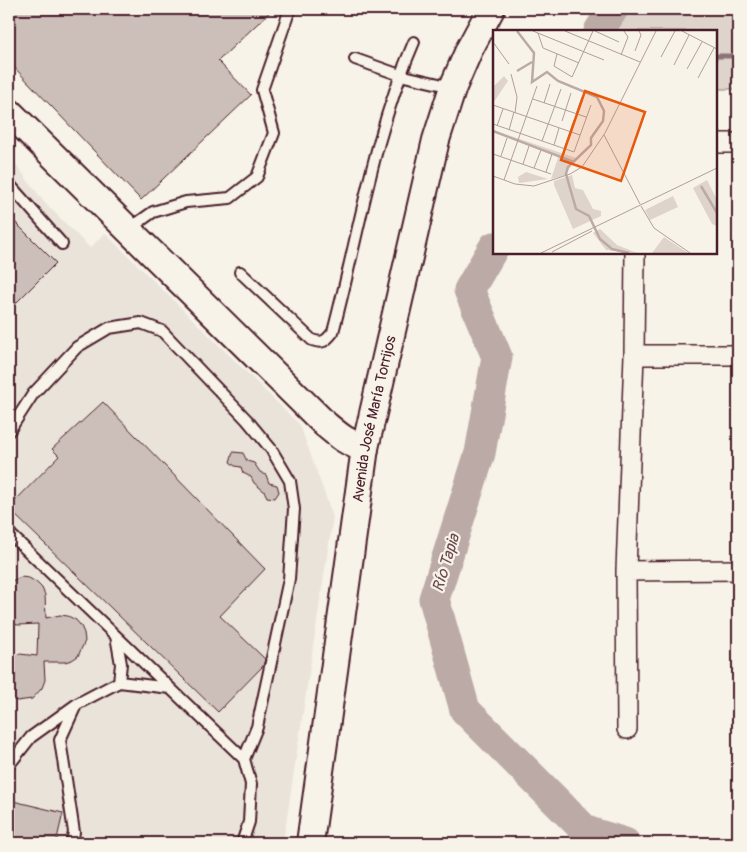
<svg xmlns="http://www.w3.org/2000/svg" width="747" height="852" font-family="Pangolin,sans-serif">
<style>
.built{fill:#eae3da}
.green{fill:#ded4cc;stroke:#947a7c}
.lines{fill:none;stroke-linecap:round;stroke-linejoin:round}
.stream{stroke:#8e7275;stroke-width:5}
.river{stroke:#bcaaa7;stroke-width:31}
.building{fill:#ccbfb9;stroke:#4a1f2b}
.lane-casing{stroke:#4a1f2b;stroke-width:14}
.street-casing{stroke:#4a1f2b;stroke-width:22}
.secondary-casing{stroke:#4a1f2b;stroke-width:30}
.lane{stroke:#f7f3e8;stroke-width:10}
.street{stroke:#f7f3e8;stroke-width:19}
.secondary{stroke:#f7f3e8;stroke-width:26}
.labels{text-anchor:middle;dominant-baseline:central;stroke-width:4.5;stroke-linejoin:round;paint-order:stroke}
.street-label{font-size:15px;fill:#4a1f2b;stroke:#f7f3e8}
.water-label{font-size:16px;font-style:italic;fill:#6c4950;stroke:#f7f3e8}
.inset-river{fill:none;stroke:#bcaaa7;stroke-width:2.5}
.inset-road{fill:none;stroke:#b29e9c;stroke-width:1}
.view{fill:#e8590c;fill-opacity:0.15;stroke:#e8590c;stroke-width:2.5}
.inset-edge{fill:none;stroke:#4a1f2b;stroke-width:2.5}
</style>
<rect width="100%" height="100%" fill="#f7f3e8"/>
<filter id="ink" filterUnits="userSpaceOnUse"><feTurbulence type="fractalNoise" baseFrequency=".02" numOctaves="2"/><feDisplacementMap in="SourceGraphic" scale="10" xChannelSelector="R" yChannelSelector="G"/><feConvolveMatrix kernelMatrix="1 2 1 2 8 2 1 2 1" color-interpolation-filters="sRGB"/></filter>
<g filter="url(#ink)">
<path class="built" d="M 9,155 L 44,202 L 90,248 L 105,233 L 300,425 L 333,517 L 283,843 L 9,843 Z"/>
<path class="green" d="M 620,9 L 738,9 L 738,89 L 716,89 L 716,31 L 610,31 Z"/>
<g class="lines">
<path class="stream" d="M 716,56 L 738,56"/>
<path class="river" d="M 599,31 L 613,9
M 494,247 L 469,290 L 497,357 L 480,453 L 434,599 L 465,710 L 586,831 L 625,843"/>
</g>
<path class="building" d="M 9,9 L 273,9 L 218,61 L 251,95 L 141,200 L 9,62 Z
M 9,216 L 56,263 L 9,310 Z
M 103,402 L 265,569 L 220,616 L 265,659 L 263,666 L 218,712 L 9,509 L 9,507 L 59,456 L 52,449 Z
M 233,452 L 243,453 L 247,461 L 254,463 L 260,472 L 266,475 L 269,483 L 277,485 L 279,492 L 275,498 L 267,497 L 264,491 L 254,483 L 251,477 L 243,473 L 241,467 L 235,466 L 230,462 Z
M 21,577 L 29,578 L 36,582 L 42,588 L 45,595 L 46,618 L 60,615 L 68,616 L 76,620 L 81,626 L 84,633 L 85,641 L 78,656 L 72,660 L 65,662 L 44,662 L 45,680 L 42,688 L 32,699 L 17,701 L 9,698 L 9,656 L 20,654 L 37,656 L 38,624 L 18,625 L 9,622 L 9,582 Z
M 9,800 L 63,813 L 56,843 L 9,843 Z"/>
<g class="lines">
<g class="lane-casing">
<path id="lane" d="M 355,59 L 400,75 L 452,87
M 9,184 L 62,244
M 129,229 L 153,212 L 186,202 L 230,198 L 257,177 L 274,133 L 262,90 L 290,9
M 240,272 L 312,340 C 323,344 326,341 333,332 C 359,234 373,136 414,42
M 9,431 L 33,394 L 77,347 L 109,328 L 141,323 L 162,331 L 247,420 L 271,449 L 290,481 L 294,509 L 289,579 L 257,727 L 244,759
M 9,533 L 170,688
M 116,636 L 121,664 L 119,682
M 9,765 L 31,737 L 77,704 L 119,682 L 170,688 L 244,759 L 251,784 L 249,822 L 242,843
M 72,843 L 74,832 L 60,740 L 76,705"/>
</g>
<g class="street-casing">
<path id="street" d="M 716,143 L 738,143
M 634,355 L 738,355
M 626,571 L 738,570
M 627,729 L 626,571 L 634,355 L 635,252"/>
</g>
<g class="secondary-casing">
<g id="secondary">
<path d="M 9,112 L 325,424 C 338,435 348,444 365,448"/>
<path id="s1" d="M 310,843 L 365,448 L 436,140 L 453,87 L 469,50 L 491,9"/>
</g>
</g>
<use href="#lane" class="lane"/>
<use href="#street" class="street"/>
<use href="#secondary" class="secondary"/>
</g>
</g>
<g class="labels">
<g class="street-label">
<text stroke="none"><textPath href="#s1" startOffset="429">Avenida José María Torrijos</textPath></text>
</g>
<g class="water-label">
<text transform="translate(446 563) rotate(-73)">Río Tapia</text>
</g>
</g>
<g transform="translate(493 30)">
<rect width="224" height="224" fill="#f7f3e8"/>
<path d="M 11,46 L 15,51 L 0,73 L 0,57 ZM 0,100 L 83,128 L 71,146 L 58,149 L 66,125 ZM 33,142 L 55,149 L 26,153 L 25,147 ZM 79,145 L 82,158 L 90,160 L 100,179 L 108,181 L 108,186 L 80,199 L 61,155 L 61,151 ZM 214,150 L 224,170 L 224,196 L 219,194 L 200,158 ZM 180,166 L 185,177 L 157,190 L 152,180 ZM 107,199 L 124,215 L 144,223 L 113,220 L 100,203 ZM 171,207 L 195,223 L 159,223 Z" fill="#ded4cc"/>
<path class="inset-river" d="M 24,1 L 41,23 L 39,52 L 54,42 L 65,51 L 104,67 L 111,81 L 110,91 L 98,108 L 98,115 L 75,137 L 73,144 L 83,179 L 96,186 L 107,209 L 119,219 L 136,223M 24,41 L 39,32M 0,101 L 81,132M 208,156 L 224,183"/>
<path class="inset-road" d="M 40,1 L 111,30M 72,1 L 147,32M 102,1 L 126,12M 189,1 L 224,19M 45,3 L 50,18 L 86,33M 0,12 L 16,34M 142,21 L 148,5 L 146,1M 64,24 L 61,36 L 79,47 L 100,1M 128,25 L 135,7 L 131,1M 168,27 L 182,1M 181,35 L 196,5M 194,39 L 209,12M 18,44 L 24,67 L 22,83M 205,48 L 221,18M 40,69 L 93,87M 51,73 L 57,54M 0,75 L 87,105M 83,84 L 89,67M 69,91 L 78,63M 0,94 L 81,122 L 98,75M 4,96 L 10,79M 16,100 L 21,82M 111,105 L 147,174M 49,111 L 68,59M 61,115 L 66,98M 71,119 L 81,90M 0,124 L 58,144M 8,126 L 14,108M 30,134 L 36,116M 41,138 L 48,120M 53,142 L 59,124M 0,146 L 22,154 L 41,156 L 77,144 L 89,137 L 112,103 L 163,1M 11,150 L 44,56M 148,176 L 161,198 L 197,223M 59,222 L 99,201M 48,223 L 224,138"/>
<path class="view" d="M 92,61 L 152,82 L 128,151 L 68,130 Z"/>
<rect width="224" height="224" class="inset-edge"/>
</g>
<rect width="747" height="852" fill="none" stroke="#f7f3e8" stroke-width="30"/>
<rect x="15" y="15" width="717" height="822" fill="none" stroke="#4a1f2b" stroke-width="2" filter="url(#ink)"/>
</svg>
